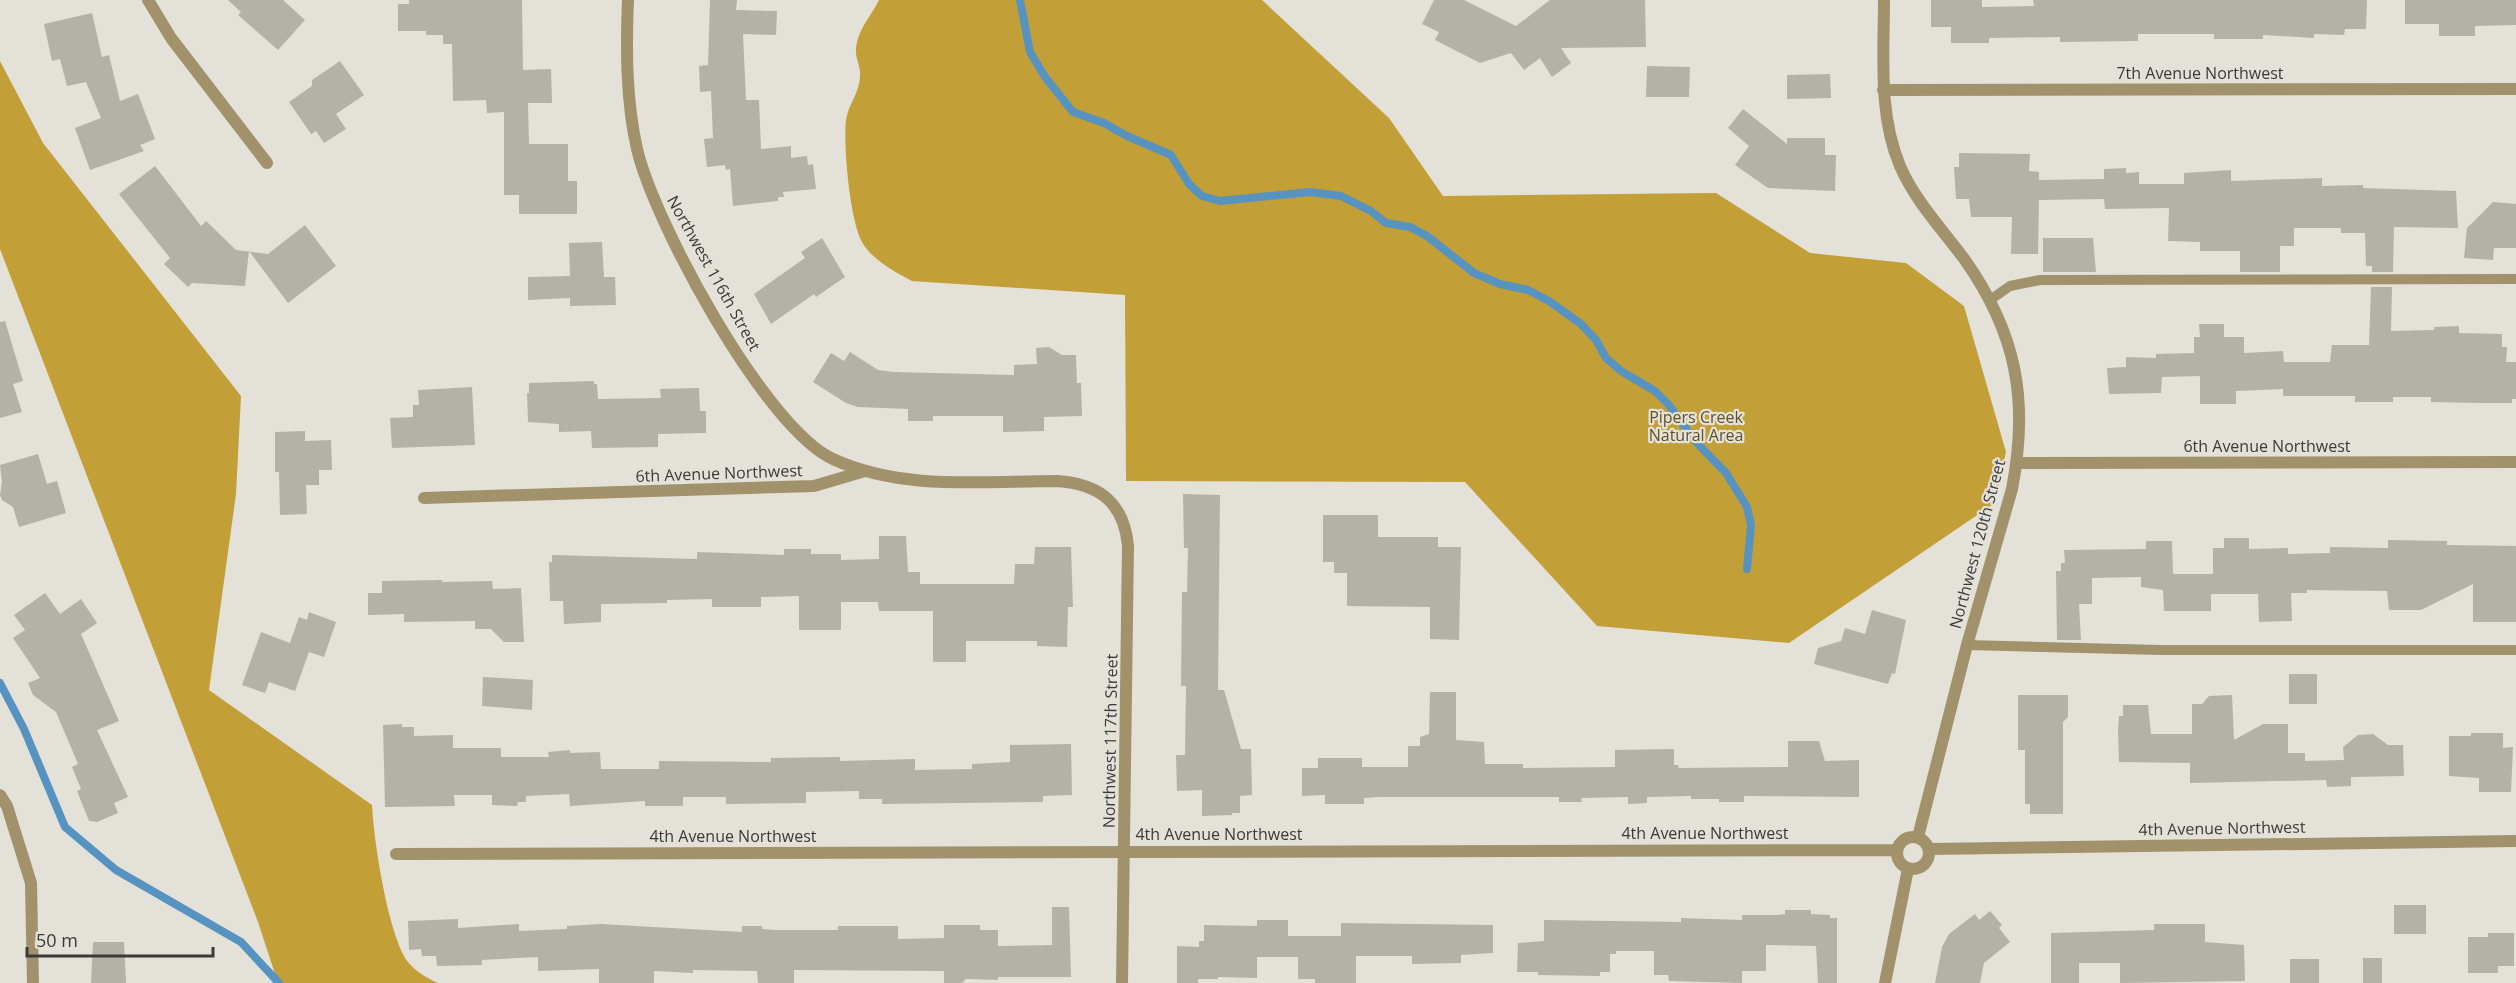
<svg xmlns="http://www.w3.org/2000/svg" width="2516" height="983" font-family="'Open Sans',sans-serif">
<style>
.forest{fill:#c29f37}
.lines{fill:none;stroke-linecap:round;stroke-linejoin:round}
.stream{stroke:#5693c0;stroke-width:8}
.building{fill:#b4b1a9}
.service{stroke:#a1926b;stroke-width:10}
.minor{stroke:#a1926b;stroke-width:12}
.tertiary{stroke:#a1926b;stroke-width:12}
.labels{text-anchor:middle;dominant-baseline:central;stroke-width:4.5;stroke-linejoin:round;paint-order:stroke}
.street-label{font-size:16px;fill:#3b3a37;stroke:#e4e1d9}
.park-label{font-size:16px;fill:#605127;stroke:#e4e1d9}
</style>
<rect width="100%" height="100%" fill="#e4e1d9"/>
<path class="forest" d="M 879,0 L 1262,0 L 1389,118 L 1443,196 L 1716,193 L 1810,253 L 1906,263 L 1964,306 L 2006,452 L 1995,503 L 1789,643 L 1597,626 L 1465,482 L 1126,481 L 1125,295 L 912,281 C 895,272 871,259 862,242 C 850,220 843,145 846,120 C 848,105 860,92 860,76 C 861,67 855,58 856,49 C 858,29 870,18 879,0 Z
M 0,61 L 43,143 L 241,396 L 236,494 L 209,690 L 372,805 C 374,843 387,926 405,958 C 412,969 426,978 438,983 L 278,983 L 258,922 L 0,249 Z"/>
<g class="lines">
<path class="stream" d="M 1020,0 L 1030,52 L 1045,77 L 1073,112 L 1104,123 L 1125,135 L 1171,155 L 1189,184 L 1202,196 L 1220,201 L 1310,192 L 1341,196 L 1371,211 L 1386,223 L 1410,227 L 1427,236 L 1474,273 L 1500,284 L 1528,290 L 1549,301 L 1581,324 L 1596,340 L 1606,358 L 1621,371 L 1655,391 L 1668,404 L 1697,443 L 1726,473 L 1747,507 L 1751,525 L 1747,569
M 0,683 L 24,729 L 65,827 L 116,870 L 241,942 L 279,983"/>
</g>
<path class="building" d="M 228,0 L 283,0 L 305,20 L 278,50 L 238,15 L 241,12 Z
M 409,0 L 522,0 L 523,70 L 551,69 L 552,103 L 528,103 L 529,144 L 568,144 L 568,181 L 577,181 L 577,214 L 519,214 L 519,195 L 504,195 L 504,112 L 487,113 L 486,100 L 453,101 L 452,44 L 443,44 L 443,35 L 426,35 L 426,31 L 398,31 L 398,4 L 409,4 Z
M 710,0 L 737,0 L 736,10 L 777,11 L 776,35 L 743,34 L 746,100 L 759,100 L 761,149 L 791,146 L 791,158 L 807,156 L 808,165 L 813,164 L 816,189 L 783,192 L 784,197 L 778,197 L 778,201 L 733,206 L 730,169 L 726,170 L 725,165 L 707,167 L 704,139 L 713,138 L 711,91 L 700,92 L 699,66 L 708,65 Z
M 1434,0 L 1464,0 L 1516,26 L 1550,0 L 1645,0 L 1646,47 L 1561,48 L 1571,63 L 1552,77 L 1540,58 L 1524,70 L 1511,53 L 1480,63 L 1435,40 L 1439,32 L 1422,24 Z
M 1931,0 L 1982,0 L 1982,7 L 2034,6 L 2033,0 L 2367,0 L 2366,29 L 2345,29 L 2344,35 L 2314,34 L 2314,38 L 2263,35 L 2263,39 L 2214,39 L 2214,34 L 2138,34 L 2138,41 L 2060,42 L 2060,37 L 1989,38 L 1989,43 L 1951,43 L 1951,27 L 1931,27 Z
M 2405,0 L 2516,0 L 2516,25 L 2475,26 L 2475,36 L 2439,36 L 2439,24 L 2405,24 Z
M 92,13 L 102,57 L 109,55 L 120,101 L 138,94 L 155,139 L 140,145 L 144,151 L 90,170 L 75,128 L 101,118 L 86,82 L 67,86 L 60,59 L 52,61 L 44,24 Z
M 340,61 L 364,95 L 336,114 L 346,129 L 324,143 L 316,131 L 311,134 L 289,102 L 312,86 L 312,80 Z
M 1647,66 L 1690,67 L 1689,97 L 1646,97 Z
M 1830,74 L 1831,98 L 1787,99 L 1787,75 Z
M 1743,109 L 1787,144 L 1787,138 L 1825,138 L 1825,155 L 1836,155 L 1835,191 L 1768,188 L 1735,165 L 1749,146 L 1728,128 Z
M 1959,153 L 2030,154 L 2029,171 L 2039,172 L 2039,180 L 2104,179 L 2104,169 L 2126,168 L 2126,173 L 2139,172 L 2139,184 L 2184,184 L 2184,173 L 2231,170 L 2231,181 L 2322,178 L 2322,186 L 2363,185 L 2363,188 L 2456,191 L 2458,228 L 2394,227 L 2393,272 L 2372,272 L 2372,266 L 2366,266 L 2365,233 L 2341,233 L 2341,228 L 2294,228 L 2294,246 L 2280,246 L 2280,272 L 2240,272 L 2240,251 L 2200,251 L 2200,242 L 2168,241 L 2169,208 L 2105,209 L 2104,199 L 2039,200 L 2038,254 L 2011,254 L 2012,217 L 1971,217 L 1969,199 L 1956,199 L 1954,167 L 1959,167 Z
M 155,166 L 201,226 L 206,221 L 236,250 L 268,254 L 305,225 L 336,266 L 288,303 L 249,251 L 245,286 L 192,283 L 188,287 L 164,264 L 170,258 L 119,194 Z
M 2493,202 L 2516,204 L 2516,248 L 2494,248 L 2493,260 L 2464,258 L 2467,228 Z
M 822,238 L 845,277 L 816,297 L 814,294 L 771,324 L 754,294 L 805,258 L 801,252 Z
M 2043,238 L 2093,238 L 2096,272 L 2043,272 Z
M 602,242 L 604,277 L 615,277 L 616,305 L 570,306 L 570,298 L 528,300 L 528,277 L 570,276 L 569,243 Z
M 2371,287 L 2392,287 L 2391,331 L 2434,330 L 2434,327 L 2459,326 L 2459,333 L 2502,334 L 2502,347 L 2507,347 L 2506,362 L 2516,362 L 2516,399 L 2512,399 L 2512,403 L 2480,403 L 2431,402 L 2431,397 L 2393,397 L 2393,402 L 2355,402 L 2355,396 L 2283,396 L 2283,389 L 2236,391 L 2236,404 L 2200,404 L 2200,376 L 2162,377 L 2161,393 L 2109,394 L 2107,368 L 2126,367 L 2126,357 L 2156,358 L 2156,354 L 2194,353 L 2194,337 L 2200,337 L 2199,324 L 2224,324 L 2224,337 L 2244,337 L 2244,353 L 2283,351 L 2284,362 L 2330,362 L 2332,345 L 2369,345 Z
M 5,321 L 23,381 L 13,384 L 22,412 L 0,418 L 0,322 Z
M 1049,347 L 1062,355 L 1076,355 L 1077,383 L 1081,383 L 1082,416 L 1044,417 L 1044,431 L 1003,432 L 1003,416 L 933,416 L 933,421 L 908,421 L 908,409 L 858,407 L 846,403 L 813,382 L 831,353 L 844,361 L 850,352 L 878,370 L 894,372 L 1014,375 L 1014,365 L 1037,364 L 1036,348 Z
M 594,381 L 594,384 L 597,384 L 598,399 L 661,398 L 660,389 L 699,388 L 700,411 L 706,411 L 706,433 L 658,434 L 658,447 L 592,448 L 591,431 L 559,432 L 559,424 L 528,422 L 527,393 L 529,393 L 529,383 Z
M 472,387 L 475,445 L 392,448 L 390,418 L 413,417 L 413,405 L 419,405 L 418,390 Z
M 305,431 L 305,441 L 331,440 L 332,470 L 319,470 L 319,485 L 306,485 L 307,514 L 280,515 L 279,472 L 275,472 L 275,432 Z
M 38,454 L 47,484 L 57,481 L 66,513 L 19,527 L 13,507 L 2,500 L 0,495 L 2,482 L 0,465 Z
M 1183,494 L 1220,495 L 1218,690 L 1224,690 L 1241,749 L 1251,749 L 1252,795 L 1240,796 L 1240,813 L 1232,813 L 1232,815 L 1202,816 L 1202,790 L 1177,791 L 1176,755 L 1185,755 L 1186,686 L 1181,686 L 1182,592 L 1187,592 L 1188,548 L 1184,548 Z
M 1323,515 L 1378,515 L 1378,537 L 1438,537 L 1438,547 L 1461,547 L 1459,640 L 1430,639 L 1430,607 L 1347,606 L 1347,573 L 1334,573 L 1334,562 L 1323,562 Z
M 879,536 L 906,536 L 908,572 L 920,572 L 920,584 L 1014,584 L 1015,564 L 1034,564 L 1035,547 L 1071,547 L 1073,607 L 1068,607 L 1067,647 L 1037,646 L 1037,641 L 966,641 L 966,662 L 933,662 L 933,611 L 879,611 L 878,602 L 841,602 L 841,630 L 799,630 L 799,596 L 761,597 L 761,607 L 712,607 L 712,599 L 667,600 L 667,603 L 601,604 L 601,622 L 564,624 L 563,601 L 550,601 L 549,562 L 552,562 L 552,555 L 697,559 L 697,552 L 784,555 L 784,549 L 811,549 L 811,554 L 841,554 L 841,560 L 879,559 Z
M 2224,538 L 2249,538 L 2249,549 L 2288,548 L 2288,554 L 2330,553 L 2330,547 L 2388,548 L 2388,540 L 2447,541 L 2447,545 L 2516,546 L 2516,622 L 2473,622 L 2473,584 L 2421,610 L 2389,610 L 2387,591 L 2307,590 L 2307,593 L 2291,593 L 2292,621 L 2259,622 L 2258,594 L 2211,594 L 2211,611 L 2164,611 L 2163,590 L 2141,587 L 2141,577 L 2092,578 L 2092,604 L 2079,604 L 2081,640 L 2057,640 L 2056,571 L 2061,571 L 2061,563 L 2065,563 L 2064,550 L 2146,549 L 2146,541 L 2172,541 L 2173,574 L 2213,574 L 2213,548 L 2224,548 Z
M 442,580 L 442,582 L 492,581 L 493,589 L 521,588 L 524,642 L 504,642 L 491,629 L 475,629 L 475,621 L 404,622 L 404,614 L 368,615 L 368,593 L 382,593 L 382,581 Z
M 45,593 L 60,614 L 81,599 L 97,623 L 81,634 L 119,721 L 97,730 L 128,797 L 114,803 L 118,813 L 97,822 L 89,821 L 77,791 L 81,789 L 72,767 L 78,764 L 56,712 L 33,695 L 28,683 L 40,678 L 13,638 L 25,630 L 14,615 Z
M 1872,610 L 1906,620 L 1895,674 L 1892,673 L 1888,684 L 1814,664 L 1818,648 L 1841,641 L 1845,628 L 1865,634 Z
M 309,612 L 336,622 L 324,657 L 309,652 L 295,691 L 269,682 L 265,693 L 242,685 L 261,632 L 290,643 L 299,617 L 307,620 Z
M 2289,674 L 2317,674 L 2317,704 L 2289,704 Z
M 483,677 L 533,680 L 532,710 L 482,706 Z
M 1430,692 L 1456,692 L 1456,740 L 1484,742 L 1485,764 L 1523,764 L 1523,768 L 1615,767 L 1615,750 L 1674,749 L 1674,765 L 1678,765 L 1679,768 L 1788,767 L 1788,741 L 1819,741 L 1825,761 L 1859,760 L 1859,797 L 1744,796 L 1744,802 L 1719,802 L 1719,799 L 1691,799 L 1691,796 L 1647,797 L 1647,803 L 1628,804 L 1628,797 L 1581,798 L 1582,802 L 1559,802 L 1559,797 L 1379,797 L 1364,798 L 1364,804 L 1325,804 L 1325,795 L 1302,796 L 1302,768 L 1318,768 L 1318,758 L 1362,758 L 1362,767 L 1408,767 L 1408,746 L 1420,746 L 1420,737 L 1429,734 Z
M 2018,695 L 2068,695 L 2068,717 L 2063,722 L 2063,814 L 2030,814 L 2030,804 L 2025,804 L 2025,750 L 2018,750 Z
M 2232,695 L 2234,740 L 2263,724 L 2288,724 L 2288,753 L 2305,753 L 2305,761 L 2344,760 L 2343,747 L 2358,735 L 2373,734 L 2388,745 L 2403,745 L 2404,776 L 2351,777 L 2351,786 L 2327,787 L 2326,780 L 2190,783 L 2190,763 L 2119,762 L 2118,730 L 2119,716 L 2123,716 L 2123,705 L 2148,705 L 2151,734 L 2192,734 L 2192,704 L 2202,704 L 2209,696 Z
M 402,724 L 402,727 L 414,727 L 414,736 L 453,735 L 453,748 L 501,748 L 501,757 L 549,757 L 548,752 L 570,750 L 570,753 L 600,752 L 601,769 L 659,769 L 659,761 L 771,762 L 771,758 L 840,757 L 840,761 L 915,759 L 915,770 L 972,769 L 972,764 L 1010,762 L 1010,745 L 1071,744 L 1072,795 L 1043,796 L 1043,802 L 882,804 L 882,799 L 859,799 L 859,791 L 806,792 L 806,803 L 726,804 L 726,797 L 683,797 L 683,806 L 645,806 L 645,801 L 570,806 L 569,794 L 526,796 L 526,802 L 518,802 L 517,806 L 492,805 L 492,795 L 454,795 L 455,806 L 385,807 L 383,725 Z
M 2471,733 L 2503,733 L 2503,748 L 2513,747 L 2511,792 L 2479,792 L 2479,778 L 2449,776 L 2449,736 L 2471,736 Z
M 2394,905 L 2426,905 L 2426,934 L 2394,934 Z
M 1052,907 L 1069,907 L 1071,977 L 998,977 L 998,980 L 966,979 L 962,983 L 944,983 L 944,971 L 794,970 L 794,983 L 758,983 L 757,971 L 693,970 L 693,973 L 654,971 L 654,983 L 599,983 L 599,969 L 538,971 L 538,957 L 482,960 L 482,965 L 437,966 L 436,956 L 422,956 L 421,949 L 409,950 L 408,921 L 458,919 L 458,928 L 519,924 L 519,931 L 567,929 L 567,926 L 601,924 L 742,932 L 742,926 L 762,926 L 762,929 L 775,930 L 838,930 L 838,926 L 898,926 L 898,939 L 944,938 L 944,925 L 980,925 L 980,930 L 998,930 L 998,946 L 1052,945 Z
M 1785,910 L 1811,910 L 1811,914 L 1830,915 L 1830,918 L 1837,918 L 1837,983 L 1818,983 L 1816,946 L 1766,945 L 1766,971 L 1742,971 L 1742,983 L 1669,981 L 1668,975 L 1654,975 L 1654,951 L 1616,951 L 1616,954 L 1610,954 L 1610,972 L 1600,972 L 1600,976 L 1538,975 L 1538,972 L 1517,972 L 1518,943 L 1544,941 L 1544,920 L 1681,922 L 1681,918 L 1742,920 L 1742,915 L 1777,915 L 1785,914 Z
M 1990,911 L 2002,925 L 1999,928 L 2010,942 L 1984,963 L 1980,983 L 1935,983 L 1942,947 L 1949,934 L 1975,914 L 1979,920 Z
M 1257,920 L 1288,920 L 1288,936 L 1341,936 L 1341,923 L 1493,925 L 1493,953 L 1461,955 L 1461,963 L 1412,964 L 1412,956 L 1356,956 L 1356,983 L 1315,983 L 1315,979 L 1298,979 L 1298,957 L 1257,957 L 1257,978 L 1218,977 L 1218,979 L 1198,979 L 1198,983 L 1177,983 L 1177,946 L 1199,947 L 1199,941 L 1204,941 L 1204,925 L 1257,926 Z
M 2154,924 L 2205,924 L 2205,942 L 2244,945 L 2245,981 L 2120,983 L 2120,963 L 2079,963 L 2079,983 L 2051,983 L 2051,933 L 2154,930 Z
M 2488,933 L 2514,933 L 2514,966 L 2498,966 L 2498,973 L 2468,973 L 2468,937 L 2488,937 Z
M 93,942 L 124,942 L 126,983 L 91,983 Z
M 2363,958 L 2382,958 L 2382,983 L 2363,983 Z
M 2290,959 L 2319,959 L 2319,983 L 2290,983 Z"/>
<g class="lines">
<path class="service" d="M 1990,300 L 2010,286 L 2040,280 L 2516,279
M 1967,645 L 2161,650 L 2516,650"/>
<path class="minor" d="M 148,0 L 171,38 L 267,163
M 1884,0 C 1884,55 1878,114 1900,166 C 1915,201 1943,230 1965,260 C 2017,334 2029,401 2012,489 L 1967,645 L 1918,837
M 1883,90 L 2516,89
M 2017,463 L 2516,462
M 424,498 L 814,486 L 865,471
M 0,795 L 7,806 L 31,883 L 33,983
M1897 853a16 16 0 1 1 32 0a16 16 0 1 1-32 0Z
M 1929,849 L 2516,841
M 396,854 L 1897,850
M 1885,983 L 1908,869"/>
<path class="tertiary" d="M 628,0 C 626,50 626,100 637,149 C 654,222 765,428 833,459 C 902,491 983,481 1057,481 C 1100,484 1124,503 1128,546 L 1122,983"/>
</g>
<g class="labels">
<g class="street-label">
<text x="2200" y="73">7th Avenue Northwest</text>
<text transform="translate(714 273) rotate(61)">Northwest 116th Street</text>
<text x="2267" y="446">6th Avenue Northwest</text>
<text transform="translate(719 473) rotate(-2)">6th Avenue Northwest</text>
<text transform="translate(1977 544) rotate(-75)">Northwest 120th Street</text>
<text transform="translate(1110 741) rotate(-89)">Northwest 117th Street</text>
<text transform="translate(2222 828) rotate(-1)">4th Avenue Northwest</text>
<text x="1705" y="833">4th Avenue Northwest</text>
<text x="1219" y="834">4th Avenue Northwest</text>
<text x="733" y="836">4th Avenue Northwest</text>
</g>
<g class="park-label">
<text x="1696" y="417">Pipers Creek<tspan x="1696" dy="18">Natural Area</tspan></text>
</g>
</g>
<path d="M27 947v9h186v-9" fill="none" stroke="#3b3a37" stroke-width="3"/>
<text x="36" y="947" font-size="18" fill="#3b3a37" stroke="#e4e1d9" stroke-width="4.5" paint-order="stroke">50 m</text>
</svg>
